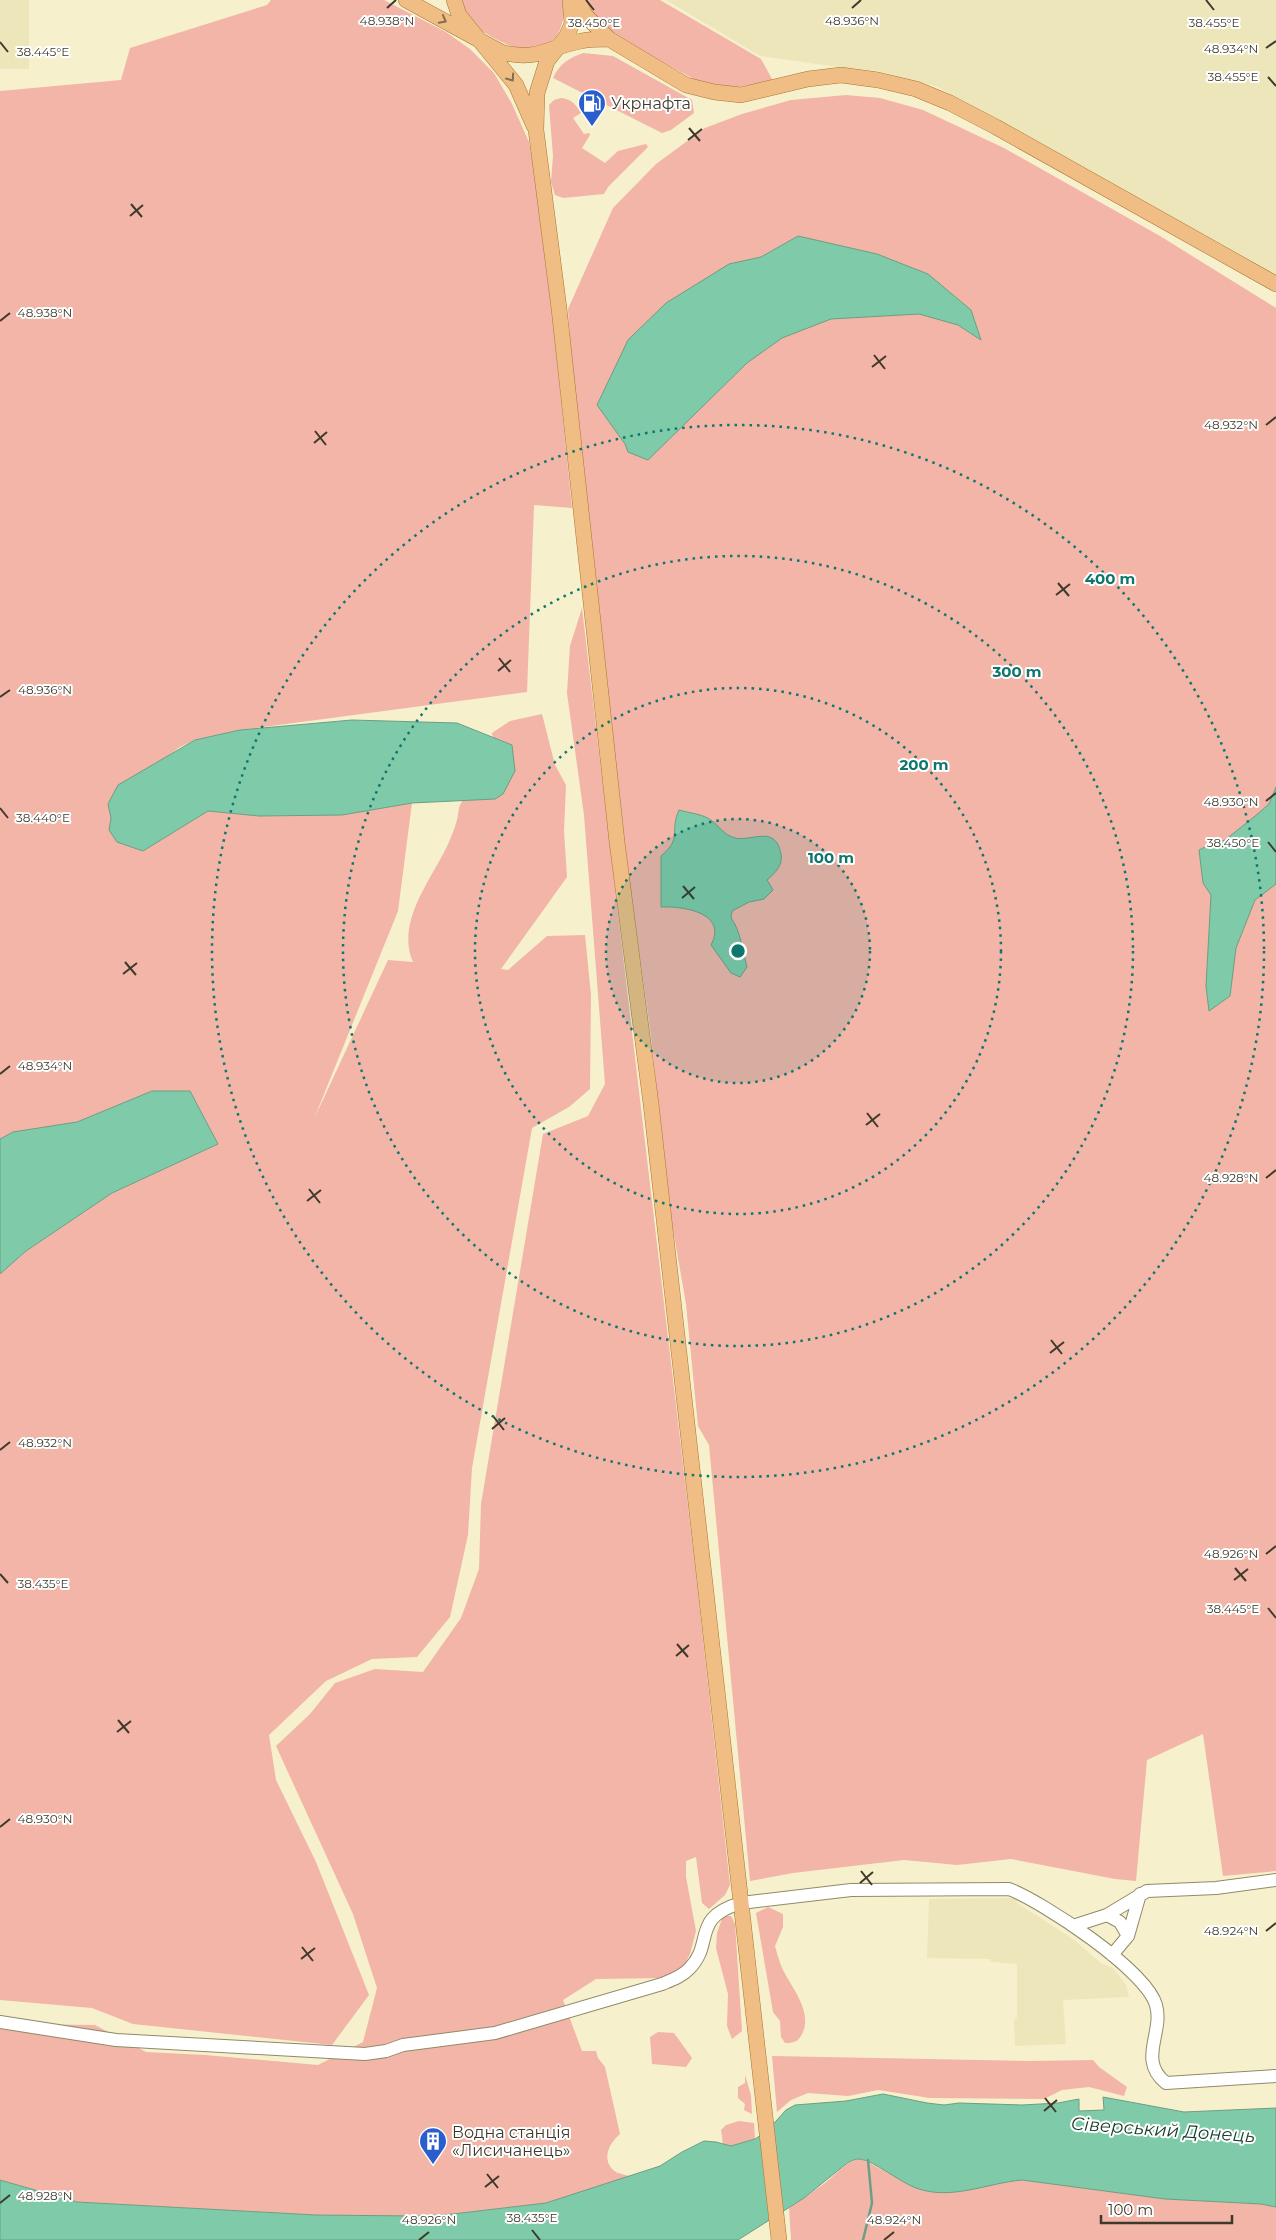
<svg xmlns="http://www.w3.org/2000/svg" width="1276" height="2240" font-family="Montserrat,sans-serif">
<style>
.built{fill:#eee6bb}
.green{fill:#f2b5a8}
.water{fill:#7fcaa8;stroke:#6b9f83}
.lines{fill:none;stroke-linecap:round;stroke-linejoin:round}
.stream{stroke:#6b9f83;stroke-width:2.5}
.minor-casing{stroke:#908a69;stroke-width:14}
.major-casing{stroke:#ab7430;stroke-width:16}
.minor{stroke:#fff;stroke-width:12}
.major{stroke:#f0be84;stroke-width:15}
.oneway{stroke:#856f4f}
.ticks{fill:none;stroke:#3d3a2c;stroke-width:2}
.ring{fill:none;stroke:#0f766e;stroke-width:2.5;stroke-dasharray:2.5 5}
.labels{text-anchor:middle;dominant-baseline:central;stroke-width:4;stroke-linejoin:round;paint-order:stroke}
.poi-label{font-size:16px;fill:#3d3a2c;stroke:#fff;text-anchor:start}
.water-label{font-size:18px;font-style:italic;fill:#193b2d;stroke:#fff}
.ticks-label{font-size:12px;text-anchor:middle;fill:#3d3a2c;stroke:#fff;stroke-width:4;stroke-linejoin:round;paint-order:stroke}
.centre{fill:#0f766e;stroke:#fff;stroke-width:2.5}
.ring-label{font-size:15px;text-anchor:middle;font-weight:bold;fill:#0f766e;stroke:#fff;stroke-width:4;stroke-linejoin:round;paint-order:stroke}
</style>
<rect width="100%" height="100%" fill="#f6f0cc"/>
<path class="built" d="M 0,0 L 29,0 L 29,69 L 0,69 Z
M 666,0 L 1276,0 L 1276,274 L 938,87 L 878,71 L 838,67 L 760,56 Z
M 1017,1898 L 1017,1903 L 1073,1939 L 1101,1963 L 1113,1968 L 1126,1985 L 1129,1997 L 1063,2000 L 1066,2044 L 1015,2046 L 1014,2020 L 1017,2018 L 1017,1964 L 991,1962 L 990,1959 L 927,1958 L 929,1899 Z"/>
<path class="green" d="M 271,0 L 384,0 L 446,32 L 470,49 L 494,73 L 512,104 L 529,142 L 542,214 L 572,508 L 534,505 L 527,692 L 240,730 L 195,740 L 180,747 L 154,766 L 108,804 L 111,818 L 109,830 L 143,851 L 208,811 L 259,816 L 342,815 L 412,803 L 398,911 L 314,1119 L 388,960 L 413,962 C 395,921 433,878 449,842 C 452,835 455,827 457,820 C 458,816 458,810 460,805 C 468,790 484,779 498,768 L 492,733 L 510,721 L 542,714 L 555,765 L 566,785 L 564,831 L 567,877 L 501,969 L 508,970 L 547,936 L 585,935 L 591,995 L 590,1089 L 569,1107 L 532,1128 L 472,1468 L 468,1535 L 450,1617 L 417,1657 L 372,1659 L 326,1681 L 269,1735 L 276,1780 L 316,1862 L 369,1995 L 332,2045 L 133,2024 L 92,2008 L 0,2000 L 0,1274 L 26,1251 L 112,1193 L 218,1144 L 190,1091 L 152,1091 L 77,1122 L 13,1132 L 0,1139 L 0,91 L 121,80 L 130,48 L 267,5 Z
M 460,0 L 564,0 C 567,51 531,60 492,37 C 486,33 477,29 472,24 C 466,19 463,7 460,0 Z
M 584,0 L 660,0 L 761,59 L 773,81 L 732,88 L 699,82 L 632,45 L 597,23 Z
M 583,53 L 613,56 L 692,100 L 694,113 L 671,130 L 662,133 L 553,78 C 559,64 569,58 583,53 Z
M 846,95 L 880,98 L 923,110 L 1004,148 L 1160,236 L 1276,308 L 1276,1871 L 1223,1876 L 1203,1734 L 1147,1760 L 1136,1881 L 1115,1879 L 1011,1859 L 957,1865 L 904,1860 L 793,1873 L 750,1881 L 709,1445 L 698,1426 L 686,1304 L 670,1212 L 651,1036 L 620,815 L 573,384 L 568,309 L 613,208 L 656,164 L 705,128 L 742,114 L 791,100 Z
M 561,98 C 572,99 576,105 581,113 L 573,118 L 584,134 L 589,133 L 590,135 L 582,148 L 605,163 L 618,151 L 646,144 L 648,147 L 608,187 L 604,194 L 563,198 L 555,195 L 551,182 L 553,156 L 549,105 L 554,100 Z
M 582,608 L 695,1566 L 730,1885 L 725,1895 L 709,1909 L 702,1903 L 696,1857 L 686,1861 L 686,1877 L 696,1931 L 690,1954 L 683,1968 L 665,1978 L 596,1979 L 563,2000 L 582,2051 L 596,2051 L 598,2058 L 605,2067 L 620,2134 C 609,2143 600,2161 616,2172 C 620,2174 627,2175 632,2177 L 546,2203 L 453,2214 L 416,2216 L 316,2215 L 77,2202 L 0,2180 L 0,2024 L 95,2025 L 146,2052 L 205,2055 L 318,2065 L 363,2042 L 377,1988 L 353,1914 L 276,1746 L 310,1714 L 335,1683 L 375,1669 L 423,1672 L 461,1618 L 479,1569 L 481,1504 L 543,1134 L 588,1116 L 605,1084 L 584,815 L 567,693 L 570,646 Z
M 768,1907 L 783,1914 L 783,1927 L 775,1946 C 777,1953 779,1961 782,1968 C 791,1987 812,2010 803,2032 C 799,2041 795,2043 785,2043 L 781,2037 L 780,2021 L 773,2012 L 756,1913 Z
M 723,1916 L 731,1916 L 735,1924 L 742,2031 L 732,2039 L 727,2026 L 728,1994 L 716,1948 L 717,1933 Z
M 658,2032 L 674,2033 L 692,2058 L 686,2067 L 652,2064 L 650,2037 Z
M 772,2056 L 1028,2061 L 1093,2060 L 1099,2067 L 1127,2087 L 1124,2096 L 1089,2087 L 1062,2090 L 1044,2099 L 930,2098 L 878,2090 L 848,2096 L 808,2093 L 791,2100 L 777,2112 Z
M 745,2075 L 751,2095 L 752,2114 L 744,2110 L 745,2104 L 738,2098 L 738,2087 L 745,2083 Z
M 739,2121 L 754,2123 L 755,2139 L 731,2146 L 723,2144 L 721,2130 L 726,2125 Z
M 861,2159 L 918,2188 L 985,2185 L 1022,2180 L 1165,2199 L 1261,2204 L 1276,2207 L 1276,2240 L 791,2240 L 789,2208 C 801,2200 813,2192 825,2183 C 837,2174 845,2161 861,2159 Z"/>
<path class="water" d="M 798,236 L 877,254 L 928,274 L 971,310 L 981,340 L 958,325 L 919,314 L 831,319 L 782,338 L 747,363 L 648,460 L 628,452 L 625,444 L 597,405 L 628,340 L 666,303 L 729,264 L 761,257 Z
M 352,720 L 457,723 L 512,745 L 515,771 L 503,794 L 495,799 L 412,803 L 342,815 L 259,816 L 208,811 L 143,851 L 117,842 L 109,830 L 111,818 L 108,804 L 118,785 L 195,740 L 240,730 Z
M 1276,787 L 1276,884 L 1255,900 L 1236,948 L 1230,996 L 1209,1011 L 1206,986 L 1211,895 L 1203,883 L 1199,850 L 1209,845 L 1225,840 L 1254,817 L 1269,804 Z
M 679,810 C 689,813 704,814 712,821 C 718,825 723,833 730,836 C 747,846 775,821 781,854 C 783,866 775,873 767,880 L 773,890 L 764,899 L 749,902 L 732,911 L 731,918 C 740,929 743,952 747,967 L 740,977 L 731,973 L 711,945 C 728,913 684,906 661,907 L 661,856 C 683,838 669,832 679,810 Z
M 152,1091 L 190,1091 L 218,1144 L 112,1193 L 26,1251 L 0,1274 L 0,1139 L 13,1132 L 77,1122 Z
M 883,2094 L 927,2103 L 944,2105 L 959,2103 L 1022,2105 L 1058,2103 L 1079,2099 L 1079,2111 L 1104,2110 L 1103,2097 L 1184,2112 L 1276,2108 L 1276,2207 L 1261,2204 L 1165,2199 L 1022,2180 C 987,2183 951,2201 916,2188 C 900,2182 874,2161 860,2159 C 855,2159 850,2161 846,2164 L 804,2198 L 738,2240 L 0,2240 L 0,2180 L 77,2202 L 316,2215 L 416,2216 L 453,2214 L 546,2203 L 660,2166 L 682,2152 L 704,2141 L 716,2142 L 731,2146 L 755,2139 L 767,2131 L 786,2110 L 795,2105 L 846,2101 Z"/>
<g class="lines">
<path class="stream" d="M 863,2240 L 872,2203 L 868,2160"/>
<g class="minor-casing">
<path id="minor" d="M 1107,1915 L 1120,1922 L 1128,1936
M 1073,1926 L 1107,1915 L 1147,1891 L 1216,1888 L 1276,1880
M 1112,1955 L 1128,1936 L 1140,1894
M 0,2022 L 116,2040 L 365,2054 L 386,2051 L 403,2045 L 495,2033 L 662,1984 C 672,1980 681,1977 689,1969 C 715,1943 690,1918 741,1903 L 851,1890 L 1009,1889 C 1043,1902 1146,1970 1156,2005 C 1164,2033 1137,2060 1166,2083 L 1276,2076"/>
</g>
<g class="major-casing">
<path id="major" d="M 406,0 L 501,52 C 537,62 548,47 581,41 C 590,39 600,39 609,39
M 454,0 L 459,15 L 516,85 L 534,126
M 570,0 L 572,24 L 566,37 L 547,61 L 537,93 L 536,130 L 559,308 L 617,842 L 651,1104 L 779,2240
M 578,0 L 585,15 L 609,39 L 686,85 L 714,92 L 741,95 L 808,79 L 841,75 L 878,80 L 916,89 L 950,103 L 996,127 L 1276,284"/>
</g>
<use href="#minor" class="minor"/>
<use href="#major" class="major"/>
</g>
<defs><path id="oneway-chevron" d="M-2-3.5L2.5 0L-2 3.5" fill="none" stroke-width="1.6" stroke-linecap="round" stroke-linejoin="round" transform="scale(1.25)"/></defs>
<g class="oneway">
<use href="#oneway-chevron" transform="translate(443 20) rotate(28)"/>
<use href="#oneway-chevron" transform="translate(511 78) rotate(54)"/>
</g>
<path class="ticks" d="M 586,0 L 594,10M 1206,0 L 1214,10M 387,8 L 396,0M 852,8 L 861,0M 0,42 L 8,52M 1266,48 L 1276,41M 1268,77 L 1276,86M 689,128 L 700,141M 688,140 L 702,129M 131,204 L 142,217M 130,216 L 143,205M 0,321 L 10,313M 874,355 L 885,369M 872,367 L 886,356M 1266,425 L 1276,417M 315,431 L 326,445M 314,443 L 327,432M 1058,583 L 1069,596M 1056,595 L 1070,584M 499,658 L 510,672M 498,671 L 511,660M 0,697 L 10,690M 1266,801 L 1276,793M 0,808 L 8,818M 1268,842 L 1276,852M 683,886 L 694,899M 682,898 L 695,887M 125,962 L 136,975M 123,974 L 137,963M 0,1074 L 10,1066M 867,1113 L 878,1127M 866,1125 L 880,1114M 1266,1178 L 1276,1170M 309,1189 L 320,1203M 307,1201 L 321,1190M 1051,1340 L 1062,1354M 1050,1353 L 1064,1342M 493,1416 L 504,1430M 492,1429 L 505,1418M 0,1450 L 10,1442M 1266,1554 L 1276,1546M 1235,1568 L 1246,1581M 0,1574 L 8,1583M 1234,1580 L 1248,1569M 1268,1608 L 1276,1618M 677,1644 L 688,1657M 676,1656 L 689,1645M 118,1720 L 129,1733M 117,1732 L 131,1721M 0,1827 L 10,1819M 861,1871 L 872,1885M 860,1883 L 873,1872M 1266,1931 L 1276,1923M 302,1947 L 313,1961M 301,1959 L 315,1948M 1045,2098 L 1056,2112M 1044,2111 L 1057,2100M 487,2174 L 498,2188M 485,2187 L 499,2176M 0,2203 L 10,2195M 532,2230 L 540,2240M 419,2240 L 429,2232M 884,2240 L 894,2232"/>
<circle cx="738" cy="951" r="132" fill="#0f766e" fill-opacity=".12"/>
<g class="ring">
<circle cx="738" cy="951" r="132"/>
<circle cx="738" cy="951" r="263"/>
<circle cx="738" cy="951" r="395"/>
<circle cx="738" cy="951" r="526"/>
</g>
<defs>
<g id="fuel-pin" transform="scale(1.4375)"><path d="M0 17L-7.5 6A9.5 9.5 0 1 1 7.5 6Z" fill="#2a5ecc" stroke="#fff"/><path d="M-5.5-6h7V0h2V4h1.3V-2.5L3-4.5l.8-.8L6-3V5H2.5V1h-1V6h-7ZM-4.2-4.7v3.2H.2V-4.7Z" fill="#fff"/></g>
<g id="building-pin" transform="scale(1.4375)"><path d="M0 17L-7.5 6A9.5 9.5 0 1 1 7.5 6Z" fill="#2a5ecc" stroke="#fff"/><path d="M-4-6H4V6H1V3H-1V6H-4ZM-2.5-4.3h1.7v1.8h-1.7ZM.8-4.3h1.7v1.8H.8ZM-2.5-1h1.7V.8h-1.7ZM.8-1h1.7V.8H.8Z" fill="#fff"/></g>
</defs>
<g fill-rule="evenodd">
<use href="#fuel-pin" x="592" y="103"/>
<use href="#building-pin" x="433" y="2141"/>
</g>
<g class="labels">
<g class="poi-label">
<text x="611" y="103">Укрнафта</text>
<text x="452" y="2132">Водна станція<tspan x="452" dy="18">«Лисичанець»</tspan></text>
</g>
<g class="water-label">
<text transform="translate(1163 2130) rotate(4)">Сіверський Донець</text>
</g>
</g>
<g class="ticks-label">
<text x="387" y="25">48.938°N</text>
<text x="852" y="25">48.936°N</text>
<text x="594" y="27">38.450°E</text>
<text x="1214" y="27">38.455°E</text>
<text x="1231" y="53">48.934°N</text>
<text x="43" y="56">38.445°E</text>
<text x="1233" y="81">38.455°E</text>
<text x="45" y="317">48.938°N</text>
<text x="1231" y="429">48.932°N</text>
<text x="45" y="694">48.936°N</text>
<text x="1231" y="806">48.930°N</text>
<text x="43" y="822">38.440°E</text>
<text x="1233" y="847">38.450°E</text>
<text x="45" y="1070">48.934°N</text>
<text x="1231" y="1182">48.928°N</text>
<text x="45" y="1447">48.932°N</text>
<text x="1231" y="1558">48.926°N</text>
<text x="43" y="1588">38.435°E</text>
<text x="1233" y="1613">38.445°E</text>
<text x="45" y="1823">48.930°N</text>
<text x="1231" y="1935">48.924°N</text>
<text x="45" y="2200">48.928°N</text>
<text x="532" y="2222">38.435°E</text>
<text x="429" y="2224">48.926°N</text>
<text x="894" y="2224">48.924°N</text>
</g>
<circle cx="738" cy="951" r="8" class="centre"/>
<g class="ring-label">
<text x="1110" y="584">400 m</text>
<text x="1017" y="677">300 m</text>
<text x="924" y="770">200 m</text>
<text x="831" y="863">100 m</text>
</g>
<path d="M1101 2215v8h131v-8" fill="none" stroke="#3d3a2c" stroke-width="2.5"/>
<text x="1108" y="2215" font-size="15" fill="#3d3a2c" stroke="#ffffff" stroke-width="4" paint-order="stroke">100 m</text>
</svg>
